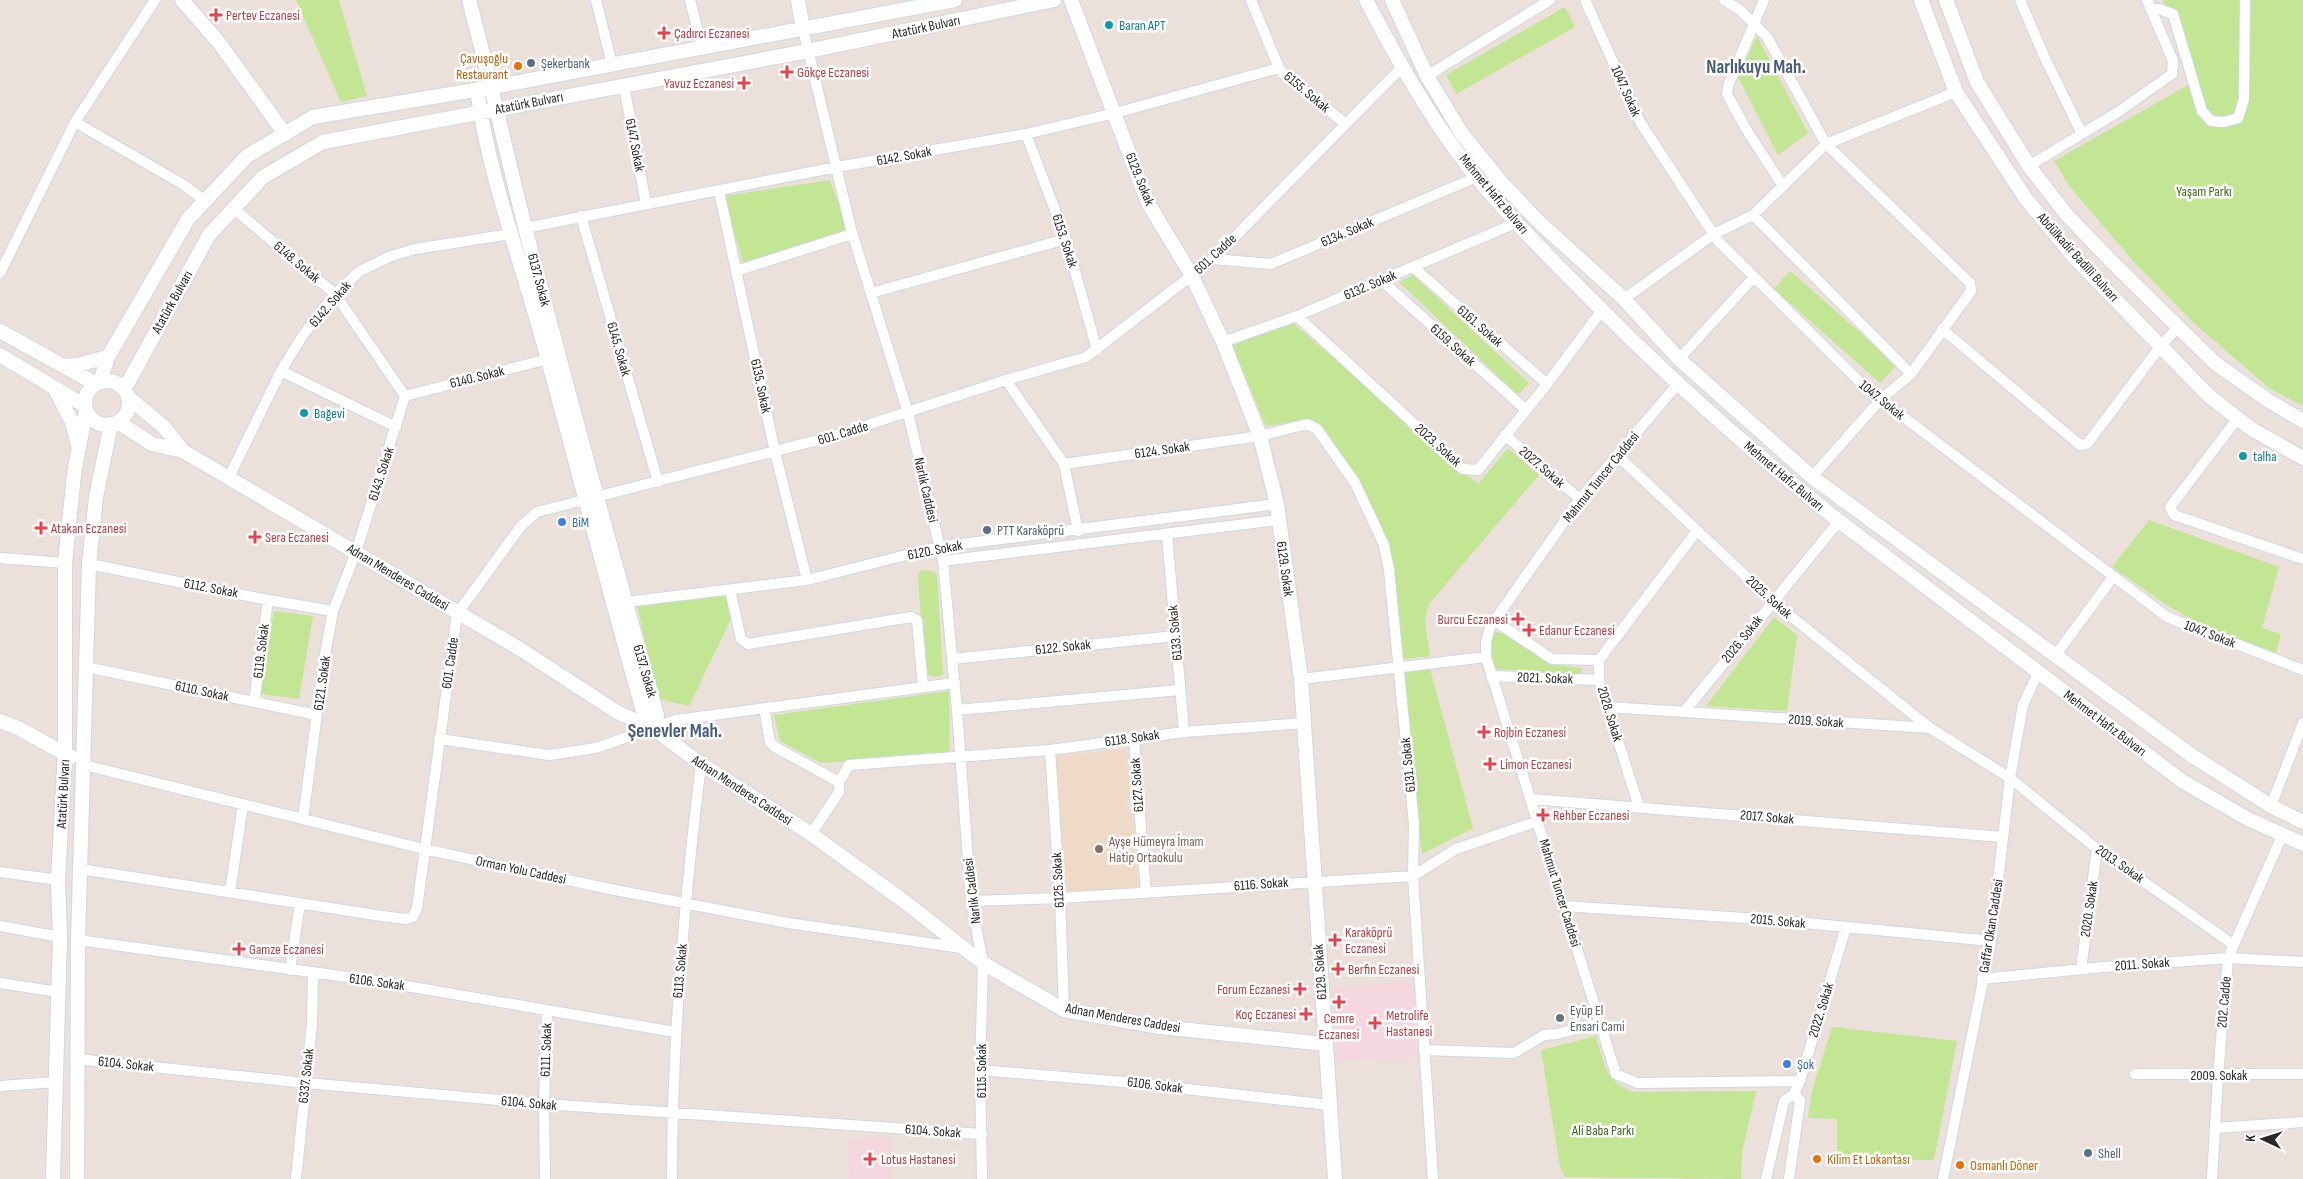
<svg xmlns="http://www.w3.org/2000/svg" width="2303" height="1179" font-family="'Sofia Sans Condensed',sans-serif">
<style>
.education{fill:#efdac8}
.medical{fill:#f4d7df}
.grass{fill:#c2e693}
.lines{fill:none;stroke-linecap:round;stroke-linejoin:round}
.street-casing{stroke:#cfd8e3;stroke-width:12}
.secondary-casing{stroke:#cfd8e3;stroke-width:16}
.street{stroke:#fff;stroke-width:10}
.secondary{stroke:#fff;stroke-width:14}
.health-dot{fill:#e0444e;stroke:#fff;stroke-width:2}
.culture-dot{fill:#0f9aa8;stroke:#fff;stroke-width:2}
.service-dot{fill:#5c6f8a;stroke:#fff;stroke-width:2}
.food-dot{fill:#e8710a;stroke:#fff;stroke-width:2}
.shop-dot{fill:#3f7fe0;stroke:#fff;stroke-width:2}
.education-dot{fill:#8d6e63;stroke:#fff;stroke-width:2}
.worship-dot{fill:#6b7280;stroke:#fff;stroke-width:2}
.labels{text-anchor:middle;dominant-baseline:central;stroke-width:5;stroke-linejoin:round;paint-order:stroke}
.health-label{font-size:14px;fill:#be3a42;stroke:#fff;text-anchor:start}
.culture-label{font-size:14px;fill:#0d838f;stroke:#fff;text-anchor:start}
.street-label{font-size:14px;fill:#292929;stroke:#fff}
.food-label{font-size:14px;fill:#c56008;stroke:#fff;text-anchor:start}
.service-label{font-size:14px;fill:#4e5e75;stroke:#fff;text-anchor:start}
.park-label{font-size:14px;fill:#3a6a16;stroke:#fff}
.shop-label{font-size:14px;fill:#366cbe;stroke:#fff;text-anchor:start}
.education-label{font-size:14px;fill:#785e54;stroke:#fff;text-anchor:start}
.worship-label{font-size:14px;fill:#5b616d;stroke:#fff;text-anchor:start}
.district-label{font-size:19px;font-weight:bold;fill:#475d7c;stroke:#fff}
</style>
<rect width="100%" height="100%" fill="#ece0da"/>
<path class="education" d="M 1124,750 L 1128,756 L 1130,799 L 1124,802 L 1126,809 L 1132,812 L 1138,886 L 1133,889 L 1067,894 L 1056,755 Z"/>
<path class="medical" d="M 1413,981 L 1417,1058 L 1338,1060 L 1332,988 Z
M 891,1138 L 891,1179 L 849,1179 L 848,1139 Z"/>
<path class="grass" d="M 296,0 L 339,0 L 367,96 L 341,102 Z
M 2163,0 L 2303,0 L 2303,406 L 2269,388 L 2194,323 L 2135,263 L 2070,187 L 2054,161 L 2188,85 Z
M 1565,7 L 1575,27 L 1456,94 L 1446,75 Z
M 1757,36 L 1808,133 L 1778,155 L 1738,77 Z
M 830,180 L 848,231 L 744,266 L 724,196 Z
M 1790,271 L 1897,365 L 1880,383 L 1774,289 Z
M 1413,275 L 1529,383 L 1518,395 L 1399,282 Z
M 1292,322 L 1478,484 L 1508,448 L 1539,475 L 1429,604 L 1425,621 L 1430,656 L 1403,659 L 1387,545 L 1360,483 L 1324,430 L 1311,419 L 1266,426 L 1232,346 Z
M 2149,520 L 2279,567 L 2262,628 L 2281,634 L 2276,653 L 2199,623 L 2168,606 L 2112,567 Z
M 921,570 L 933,571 L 937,575 L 943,675 C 932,677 928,678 924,667 L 918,575 Z
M 729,596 L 731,619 L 689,706 L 658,699 L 637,605 Z
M 274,611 L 313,616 L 299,699 L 261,694 Z
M 1774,617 L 1797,635 L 1787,711 L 1706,706 Z
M 1495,632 L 1503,633 L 1550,664 L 1581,668 L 1582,671 L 1581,674 L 1494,669 L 1490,643 Z
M 1430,669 L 1473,828 L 1422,854 L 1403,673 Z
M 949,691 L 950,756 L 821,763 L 780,741 L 774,715 Z
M 1832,1027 L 1957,1041 L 1934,1160 L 1837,1159 L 1837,1119 L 1808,1118 L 1812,1091 Z
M 1596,1036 C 1603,1062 1606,1082 1633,1092 L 1756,1091 L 1742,1153 L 1741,1179 L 1565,1177 L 1560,1168 L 1541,1050 Z"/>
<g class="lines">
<g class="street-casing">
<path id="street" d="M 596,0 L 612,65
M 690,0 L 702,48
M 1251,0 L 1279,68 L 1284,75 L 1346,124
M 1585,0 L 1640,122 L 1718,241 L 1868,390 L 2167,617 L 2303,670
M 1724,0 L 1740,10 L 1767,37 L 1826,144 L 1970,283 L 1971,291 L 1911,374
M 1764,0 L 1728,86 L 1727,94 L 1746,129 L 1783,186
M 2020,0 L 2044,56 L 2082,134
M 2151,10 L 2159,9 L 2173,14 L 2202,111 L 2211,121 L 2224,122 L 2238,118 L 2244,99 L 2245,0
M 803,29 L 851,229 L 908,413 L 943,561 L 957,710 L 971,901 L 983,963 L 980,1070 L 982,1179
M 1427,76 L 1550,0
M 624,86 L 646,204
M 75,122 L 155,0
M 1026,134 L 1066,239 L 1097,350
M 2029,166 L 2118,112 L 2172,74 L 2173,61 L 2147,0
M 719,191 L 775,452 L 807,580
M 233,208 L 335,294 L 405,396
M 1753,215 L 1911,374 L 1880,400 L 1812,477
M 581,216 L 658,482
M 525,228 L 837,167 L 1026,134 L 1115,113 L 1279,68
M 1213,259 L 1271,264 L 1477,177
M 1413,267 L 1547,384
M 736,271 L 852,234
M 0,273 L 75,122 L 184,185 L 205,201
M 1381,280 L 1525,409
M 871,293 L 1066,239
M 1624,299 L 1714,234 L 1753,215 L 1826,144 L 1956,92
M 1297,316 L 1463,469 L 1478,470 L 1547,384 L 1602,310
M 1942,329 L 2080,445 L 2087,444 L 2160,347 L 2178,327
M 1223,342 L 1297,316 L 1516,223
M 1679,359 L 1754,277
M 281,371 L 396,427
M 1006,380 L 1064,464 L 1078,531
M 1677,385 L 1580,499 L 1490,627 L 1486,642 L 1486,657 L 1616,1074 L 1637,1083 L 1800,1081
M 405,396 L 548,359
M 2238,418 L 2170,507 L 2174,515 L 2303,559
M 1505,435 L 1580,499
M 1617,455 L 1772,601 L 1930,728
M 1064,464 L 1260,436 L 1307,424 L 1317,429 L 1355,483 L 1384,545 L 1389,570 L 1414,824 L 1413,876 L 1433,1179
M 229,477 L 281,371 L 303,335 L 335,294 L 360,271 L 391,256 L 415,249 L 511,234
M 1167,535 L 1184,732
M 0,558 L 65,563
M 943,561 L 1278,520
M 89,564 L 268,600 L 333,611
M 730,590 L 741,639 L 748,644 L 911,617 L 917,620 L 923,687
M 626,602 L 807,580 L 938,547 L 1277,504
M 1495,621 L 1552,659 L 1599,660
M 2055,656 L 2113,577
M 952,659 L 1175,636
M 86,667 L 317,715
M 1491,676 L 1599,680
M 1301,679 L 1486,657
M 254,702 L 268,600
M 1608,707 L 1930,728 L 2010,778 L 2097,849 L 2234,945
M 764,708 L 770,742 L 775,747 L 839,782 L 839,792 L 811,834
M 957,710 L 1180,690
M 1684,712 L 1839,521
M 1134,738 L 1146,893
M 439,739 L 549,755 L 596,748 L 676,720 L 955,683
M 1050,750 L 1060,898 L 1064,1010
M 84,765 L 424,849 L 610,889 L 788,923 L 962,948
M 839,782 L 849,765 L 1050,750 L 1184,732 L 1305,723
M 1531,799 L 2003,837
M 2271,806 L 2303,723
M 1639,807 L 1599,680 L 1599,660 L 1696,532
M 303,819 L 324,660 L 333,611 L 356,552 L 405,396
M 80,869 L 382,916 L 406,919 L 413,917 L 417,908 L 457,614 L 521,526 L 537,512 L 830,437 L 1006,380 L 1086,357 L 1213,259 L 1401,68
M 0,872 L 58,880
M 230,892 L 243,804
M 971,901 L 1060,898 L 1413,876 L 1456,849 L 1538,821
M 1564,906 L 1774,920 L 1991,941
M 0,926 L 60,937
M 78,940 L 377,981 L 675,1032
M 2081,969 L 2097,849
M 290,970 L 300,903
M 1982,979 L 2104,967 L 2228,958 L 2303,962
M 0,983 L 58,992
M 1424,1050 L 1514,1053 L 1544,1035 L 1557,1034 L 1599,1023
M 77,1059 L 306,1083 L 544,1104 L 982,1134
M 980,1070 L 1124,1082 L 1329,1105
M 2135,1074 L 2303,1074
M 0,1086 L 56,1082
M 2215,1128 L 2303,1122
M 296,1179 L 312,1023 L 313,974
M 545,1179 L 544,1104 L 547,1011
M 672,1179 C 672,1040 684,902 701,764
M 1766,1179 L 1784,1101 L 1794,1094
M 1789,1179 L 1800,1100 L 1794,1094 L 1800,1081 L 1846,927
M 1943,1179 L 1991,941 L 2010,778 L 2023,705 L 2038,673
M 2212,1179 L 2218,1076 L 2228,958 L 2282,836"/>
</g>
<g class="secondary-casing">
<path id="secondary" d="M 182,0 L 220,44 L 285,134
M 469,0 C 489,75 506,151 525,227 C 567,390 612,553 657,715 L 654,729 L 645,718 C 610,596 579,472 545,349 C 522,263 489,178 477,90
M 798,0 L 803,29
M 1071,0 L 1148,203 L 1192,276 L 1223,342 L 1260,436 L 1277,504 L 1301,679 L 1335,1179
M 1366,0 C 1396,57 1427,113 1466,164 C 1502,210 1543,251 1584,292 C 1664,374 1749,450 1839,521 L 2182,781 L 2248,819 L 2303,844
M 1392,0 L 1427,76 L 1462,134 L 1500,181 L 1539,222 L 1624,299 L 1679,359 L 1812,477 L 2191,755 L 2271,806 L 2303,822
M 1921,0 L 1956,92 L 2026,199 L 2074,257 L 2209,396 L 2253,430 L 2303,458
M 1946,0 L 1977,82 L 2029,166 L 2066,214 L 2113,263 L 2215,363 L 2269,401 L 2303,421
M 0,331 L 96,384
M 0,355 L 85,406
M 64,366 L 77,365 L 108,357
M85 403a22 22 0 1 1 44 0a22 22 0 1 1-44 0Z
M 100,382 L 108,357 L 188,219 L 247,156 L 313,117 L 493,87 L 955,0
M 55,389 L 72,422 L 78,445
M 124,390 L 209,235 L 263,177 L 323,142 L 808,51 L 1054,0
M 128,397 L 164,427 L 183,451
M 118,422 L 152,444 L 183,451 L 520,649 L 617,712 L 654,729 L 701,764 L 811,834 L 905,902 L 983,963 L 1064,1010 L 1160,1027 L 1325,1044
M 0,721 L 18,728 L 71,757
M 53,1179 L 60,937 L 58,880 L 65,753 L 65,563 L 74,474 L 86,410
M 77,1179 L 78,940 L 89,564 L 96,497 L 111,424"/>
</g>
<use href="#street" class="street"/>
<use href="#secondary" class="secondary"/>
</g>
<g class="health-dot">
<path d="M213.5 7.5h5v5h5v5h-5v5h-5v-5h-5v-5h5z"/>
<path d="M661.5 25.5h5v5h5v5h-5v5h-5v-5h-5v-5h5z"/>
<path d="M784.5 64.5h5v5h5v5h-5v5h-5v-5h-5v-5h5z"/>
<path d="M741.5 75.5h5v5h5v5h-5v5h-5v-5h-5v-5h5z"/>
<path d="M38.5 520.5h5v5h5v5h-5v5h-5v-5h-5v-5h5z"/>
<path d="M252.5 529.5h5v5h5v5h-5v5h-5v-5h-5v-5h5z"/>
<path d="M1515.5 611.5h5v5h5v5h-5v5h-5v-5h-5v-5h5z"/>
<path d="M1526.5 622.5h5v5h5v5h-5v5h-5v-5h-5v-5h5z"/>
<path d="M1481.5 724.5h5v5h5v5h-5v5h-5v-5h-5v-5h5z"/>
<path d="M1487.5 756.5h5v5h5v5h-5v5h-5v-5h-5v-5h5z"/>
<path d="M1540.5 807.5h5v5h5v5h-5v5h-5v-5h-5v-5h5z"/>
<path d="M1332.5 932.5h5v5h5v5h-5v5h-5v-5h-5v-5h5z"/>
<path d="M236.5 941.5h5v5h5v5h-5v5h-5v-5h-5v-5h5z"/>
<path d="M1335.5 961.5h5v5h5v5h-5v5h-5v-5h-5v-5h5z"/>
<path d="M1297.5 981.5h5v5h5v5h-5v5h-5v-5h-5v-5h5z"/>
<path d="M1336.5 994.5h5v5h5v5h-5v5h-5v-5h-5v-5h5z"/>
<path d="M1303.5 1006.5h5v5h5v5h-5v5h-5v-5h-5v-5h5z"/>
<path d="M1372.5 1015.5h5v5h5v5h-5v5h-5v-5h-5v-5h5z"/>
<path d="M867.5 1151.5h5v5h5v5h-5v5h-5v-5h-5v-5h5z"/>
</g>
<g class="culture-dot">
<circle cx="1109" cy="25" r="5"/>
<circle cx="304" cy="413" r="5"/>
<circle cx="2243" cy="456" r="5"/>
</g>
<g class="service-dot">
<circle cx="531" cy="63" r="5"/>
<circle cx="987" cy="530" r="5"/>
<circle cx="2088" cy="1153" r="5"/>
</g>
<g class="food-dot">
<circle cx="518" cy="66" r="5"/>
<circle cx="1817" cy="1159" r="5"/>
<circle cx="1960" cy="1165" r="5"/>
</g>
<g class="shop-dot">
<circle cx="562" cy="522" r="5"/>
<circle cx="1787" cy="1064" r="5"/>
</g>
<circle class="education-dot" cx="1099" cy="849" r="5"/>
<circle class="worship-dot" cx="1560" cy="1018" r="5"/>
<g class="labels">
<g class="health-label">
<text x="226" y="15">Pertev Eczanesi</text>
<text x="674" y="33">Çadırcı Eczanesi</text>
<text x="797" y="72">Gökçe Eczanesi</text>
<text x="734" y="83" text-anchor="end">Yavuz Eczanesi</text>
<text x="51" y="528">Atakan Eczanesi</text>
<text x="265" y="537">Sera Eczanesi</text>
<text x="1508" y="619" text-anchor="end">Burcu Eczanesi</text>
<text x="1539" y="630">Edanur Eczanesi</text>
<text x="1494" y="732">Rojbin Eczanesi</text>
<text x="1500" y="764">Limon Eczanesi</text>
<text x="1553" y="815">Rehber Eczanesi</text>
<text x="1345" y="932">Karaköprü<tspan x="1345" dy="16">Eczanesi</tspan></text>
<text x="249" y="949">Gamze Eczanesi</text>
<text x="1348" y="969">Berfin Eczanesi</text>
<text x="1290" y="989" text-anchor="end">Forum Eczanesi</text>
<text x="1296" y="1014" text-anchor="end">Koç Eczanesi</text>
<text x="1386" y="1015">Metrolife<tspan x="1386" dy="16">Hastanesi</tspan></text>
<text x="1339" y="1018" text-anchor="middle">Cemre<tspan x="1339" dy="16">Eczanesi</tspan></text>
<text x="881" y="1159">Lotus Hastanesi</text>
</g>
<g class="culture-label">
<text x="1119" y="25">Baran APT</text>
<text x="314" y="413">Bağevi</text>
<text x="2253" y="456">talha</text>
</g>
<g class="street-label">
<text transform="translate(926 27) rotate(-12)">Atatürk Bulvarı</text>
<text transform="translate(1626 91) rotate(66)">1047. Sokak</text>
<text transform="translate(1307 92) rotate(40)">6155. Sokak</text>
<text transform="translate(529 103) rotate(-11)">Atatürk Bulvarı</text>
<text transform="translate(635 145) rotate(79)">6147. Sokak</text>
<text transform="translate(904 156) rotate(-10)">6142. Sokak</text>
<text transform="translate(1140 179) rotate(68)">6129. Sokak</text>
<text transform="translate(1494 194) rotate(50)">Mehmet Hafız Bulvarı</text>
<text transform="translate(1347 232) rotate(-23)">6134. Sokak</text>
<text transform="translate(1065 241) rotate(72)">6153. Sokak</text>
<text transform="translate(1215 254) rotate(-43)">601. Cadde</text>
<text transform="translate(2078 257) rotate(48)">Abdülkadir Badilli Bulvarı</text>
<text transform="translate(297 262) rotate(40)">6148. Sokak</text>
<text transform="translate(539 280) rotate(75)">6137. Sokak</text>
<text transform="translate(1370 285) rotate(-23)">6132. Sokak</text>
<text transform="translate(172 302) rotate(-61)">Atatürk Bulvarı</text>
<text transform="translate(330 304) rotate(-49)">6142. Sokak</text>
<text transform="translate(1480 326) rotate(41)">6161. Sokak</text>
<text transform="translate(1453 345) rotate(42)">6159. Sokak</text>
<text transform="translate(619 349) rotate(74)">6145. Sokak</text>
<text transform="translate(477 377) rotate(-14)">6140. Sokak</text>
<text transform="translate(761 386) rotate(78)">6135. Sokak</text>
<text transform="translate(1882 400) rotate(39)">1047. Sokak</text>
<text transform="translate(843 433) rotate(-17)">601. Cadde</text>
<text transform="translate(1438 445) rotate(42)">2023. Sokak</text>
<text transform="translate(1162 450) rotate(-8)">6124. Sokak</text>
<text transform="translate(1542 467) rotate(41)">2027. Sokak</text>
<text transform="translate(381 474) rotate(-72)">6143. Sokak</text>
<text transform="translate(1784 476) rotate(40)">Mehmet Hafız Bulvarı</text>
<text transform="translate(1601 477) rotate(-51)">Mahmut Tuncer Caddesi</text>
<text transform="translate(926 490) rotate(77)">Narlık Caddesi</text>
<text transform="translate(935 550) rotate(-11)">6120. Sokak</text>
<text transform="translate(1285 569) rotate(82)">6129. Sokak</text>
<text transform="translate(398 577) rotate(31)">Adnan Menderes Caddesi</text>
<text transform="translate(211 588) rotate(11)">6112. Sokak</text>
<text transform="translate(1769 597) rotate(42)">2025. Sokak</text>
<text transform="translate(1175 633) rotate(-95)">6133. Sokak</text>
<text transform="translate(2210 634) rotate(21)">1047. Sokak</text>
<text transform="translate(1742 639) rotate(-51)">2026. Sokak</text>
<text transform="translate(1063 647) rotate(-6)">6122. Sokak</text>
<text transform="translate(261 651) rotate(-83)">6119. Sokak</text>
<text transform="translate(450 663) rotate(-82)">601. Cadde</text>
<text transform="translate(645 671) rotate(74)">6137. Sokak</text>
<text transform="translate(1545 678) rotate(2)">2021. Sokak</text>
<text transform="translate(322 683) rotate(-82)">6121. Sokak</text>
<text transform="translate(202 691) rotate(12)">6110. Sokak</text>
<text transform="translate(1610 714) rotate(73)">2028. Sokak</text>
<text transform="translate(1816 721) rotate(4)">2019. Sokak</text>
<text transform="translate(2105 723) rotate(37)">Mehmet Hafız Bulvarı</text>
<text transform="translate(1132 738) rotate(-8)">6118. Sokak</text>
<text transform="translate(1408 765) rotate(-96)">6131. Sokak</text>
<text transform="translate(1137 785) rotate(-94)">6127. Sokak</text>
<text transform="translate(742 790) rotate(33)">Adnan Menderes Caddesi</text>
<text transform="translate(63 794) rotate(-87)">Atatürk Bulvarı</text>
<text transform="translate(1767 817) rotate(5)">2017. Sokak</text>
<text transform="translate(2120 864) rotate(35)">2013. Sokak</text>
<text transform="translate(521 870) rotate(12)">Orman Yolu Caddesi</text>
<text transform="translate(1058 880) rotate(-93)">6125. Sokak</text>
<text transform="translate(1261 884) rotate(-4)">6116. Sokak</text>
<text transform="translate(972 891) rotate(-97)">Narlık Caddesi</text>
<text transform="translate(1560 893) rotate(73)">Mahmut Tuncer Caddesi</text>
<text transform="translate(2089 909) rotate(-82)">2020. Sokak</text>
<text transform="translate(1778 921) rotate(5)">2015. Sokak</text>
<text transform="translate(1991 926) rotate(-81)">Gaffar Okan Caddesi</text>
<text transform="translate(2142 964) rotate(-4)">2011. Sokak</text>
<text transform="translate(680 971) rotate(-85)">6113. Sokak</text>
<text transform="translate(1320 972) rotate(-94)">6129. Sokak</text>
<text transform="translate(377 982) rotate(8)">6106. Sokak</text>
<text transform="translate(2224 1002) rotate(-85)">202. Cadde</text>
<text transform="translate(1821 1010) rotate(-73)">2022. Sokak</text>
<text transform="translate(1123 1018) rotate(10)">Adnan Menderes Caddesi</text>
<text transform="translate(546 1050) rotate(-88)">6111. Sokak</text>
<text transform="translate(126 1064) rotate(6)">6104. Sokak</text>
<text transform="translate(981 1071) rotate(-90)">6115. Sokak</text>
<text x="2219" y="1075">2009. Sokak</text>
<text transform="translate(306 1076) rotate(-84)">6337. Sokak</text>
<text transform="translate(1155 1085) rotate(7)">6106. Sokak</text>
<text transform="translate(529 1103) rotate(5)">6104. Sokak</text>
<text transform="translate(933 1131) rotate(4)">6104. Sokak</text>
</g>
<g class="food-label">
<text x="508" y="58" text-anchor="end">Çavuşoğlu<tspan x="508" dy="16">Restaurant</tspan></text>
<text x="1827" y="1159">Kilim Et Lokantası</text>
<text x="1970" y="1165">Osmanlı Döner</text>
</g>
<g class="service-label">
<text x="541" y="63">Şekerbank</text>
<text x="997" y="530">PTT Karaköprü</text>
<text x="2098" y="1153">Shell</text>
</g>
<g class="park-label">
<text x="2204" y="191">Yaşam Parkı</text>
<text x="1603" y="1130">Ali Baba Parkı</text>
</g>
<g class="shop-label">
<text x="572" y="522">BiM</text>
<text x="1797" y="1064">Şok</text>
</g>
<g class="education-label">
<text x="1109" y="841">Ayşe Hümeyra İmam<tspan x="1109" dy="16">Hatip Ortaokulu</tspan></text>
</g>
<g class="worship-label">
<text x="1570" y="1010">Eyüp El<tspan x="1570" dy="16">Ensari Cami</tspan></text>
</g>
<g class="district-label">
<text x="1756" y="67">Narlıkuyu Mah.</text>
<text x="675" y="731">Şenevler Mah.</text>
</g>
</g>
<g transform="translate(2263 1139) rotate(274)" stroke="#ffffff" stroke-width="4" paint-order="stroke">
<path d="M0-4L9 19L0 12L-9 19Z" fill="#292929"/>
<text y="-8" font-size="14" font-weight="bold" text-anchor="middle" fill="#292929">K</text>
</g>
</svg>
